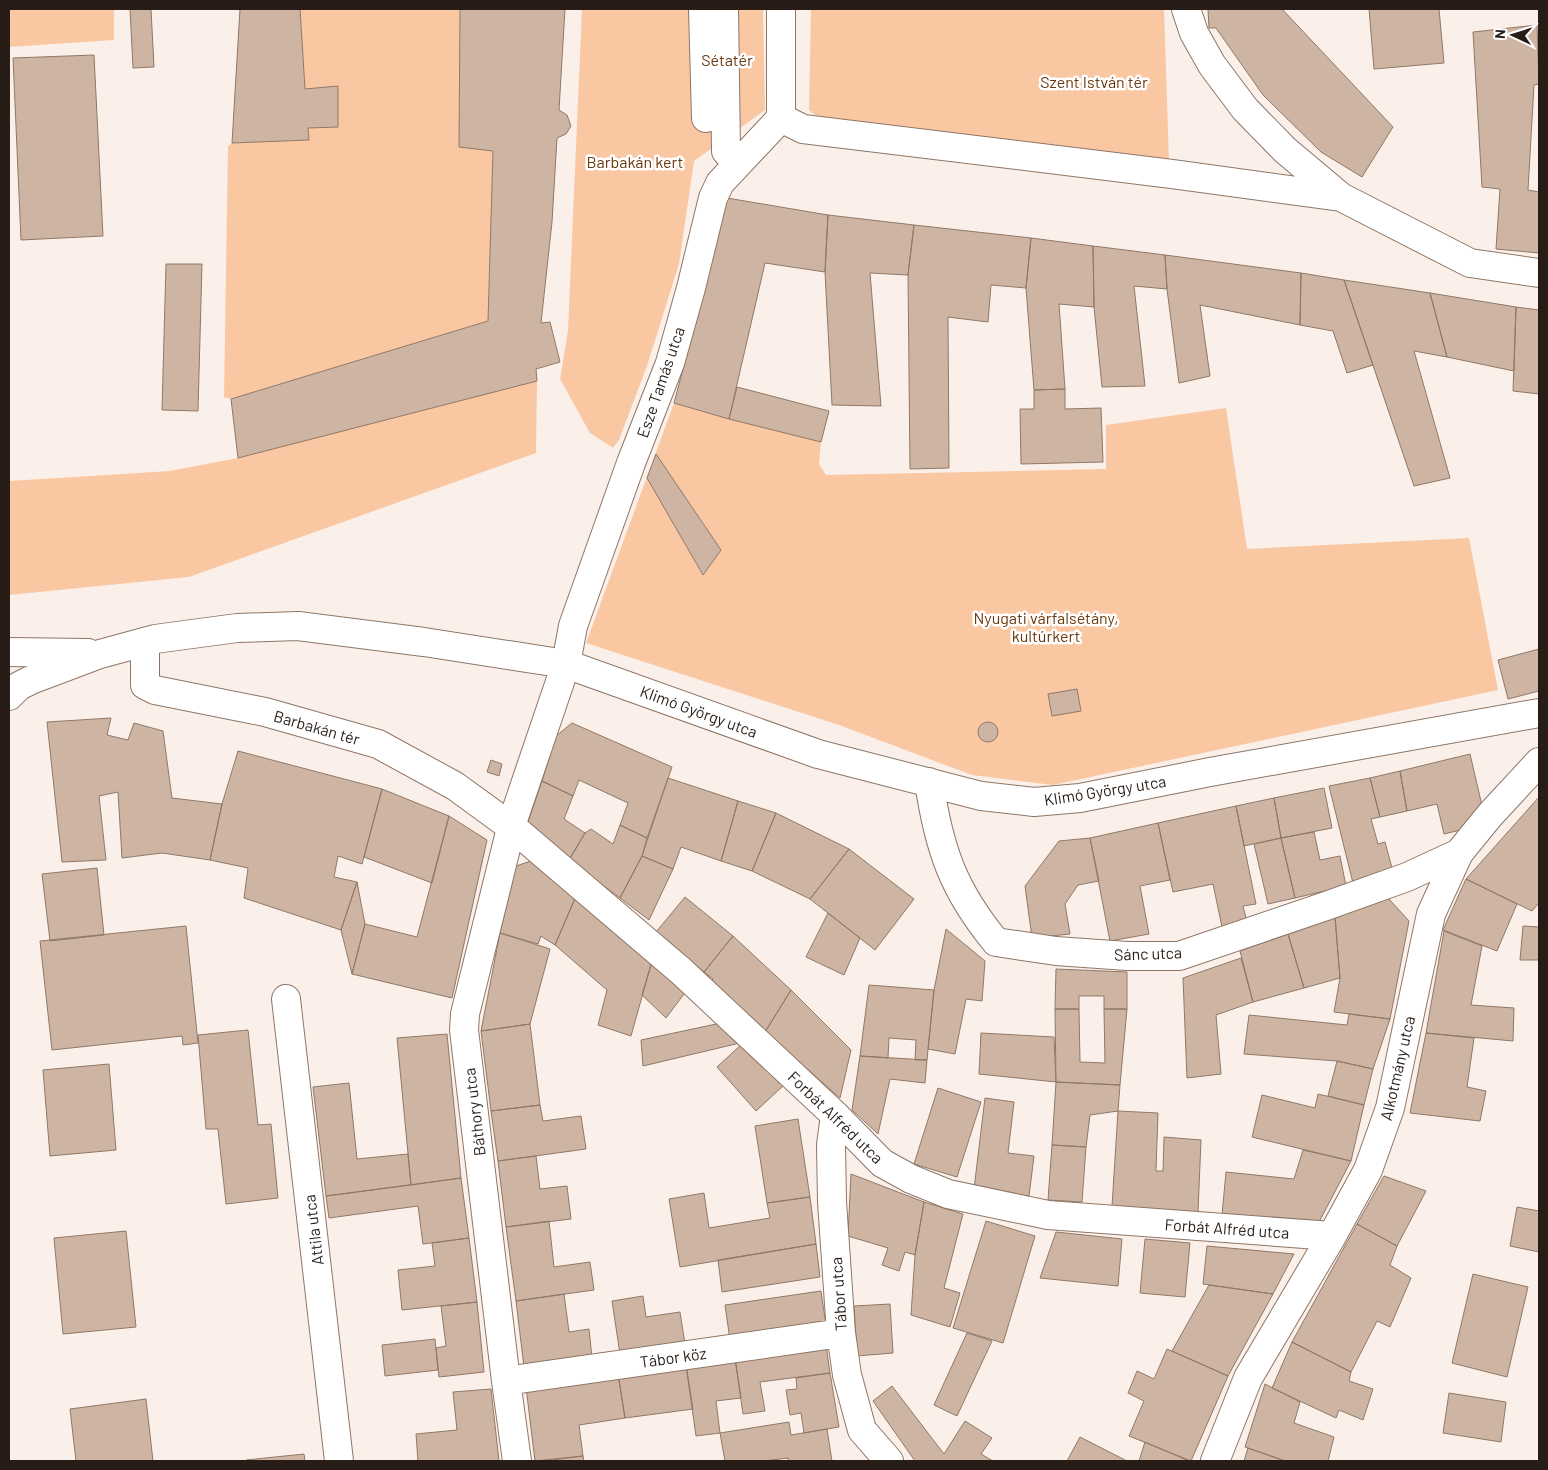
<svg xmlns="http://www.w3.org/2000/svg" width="1548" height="1470" font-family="Barlow,sans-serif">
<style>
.green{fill:#fac7a3}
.building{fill:#ceb5a3;stroke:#907867}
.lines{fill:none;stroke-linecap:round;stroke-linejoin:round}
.street-casing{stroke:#8e7666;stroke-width:30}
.secondary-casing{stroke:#8e7666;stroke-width:30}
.street{stroke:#fff;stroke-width:28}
.secondary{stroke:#fff;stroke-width:28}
.labels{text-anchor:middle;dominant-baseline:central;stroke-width:5;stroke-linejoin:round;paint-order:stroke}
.park-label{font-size:16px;fill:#6a390d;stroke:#fff}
.street-label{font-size:16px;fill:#271d16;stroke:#fff}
</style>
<rect width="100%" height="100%" fill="#fbf0e9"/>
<path class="green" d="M 9,9 L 114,9 L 114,40 L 9,47 Z
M 300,9 L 460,9 L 459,146 L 493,151 L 488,321 L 231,399 L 224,397 L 228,146 L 232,143 L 308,140 L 308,128 L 338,126 L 338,86 L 305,89 Z
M 582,9 L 763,9 L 765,110 L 694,161 L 679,264 L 647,366 L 619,440 L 613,448 L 590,433 L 560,379 L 568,331 Z
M 811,9 L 1164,9 L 1169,161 L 826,125 L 809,110 Z
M 537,381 L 536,453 L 189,577 L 9,595 L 9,481 L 170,471 L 238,458 Z
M 674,403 L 821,442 L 819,464 L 826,475 L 1106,469 L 1106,425 L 1226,408 L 1247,549 L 1469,538 L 1498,690 L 1053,785 L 972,775 L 839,725 L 586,643 Z"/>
<path class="building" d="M 130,9 L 151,9 L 154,67 L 133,68 Z
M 240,9 L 300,9 L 305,89 L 338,86 L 338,127 L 308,128 L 309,140 L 232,143 Z
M 460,9 L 565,9 L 559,110 L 567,115 L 571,126 L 566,134 L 557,138 L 552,222 L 541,323 L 550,322 L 560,362 L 536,369 L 537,381 L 238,458 L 231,399 L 488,321 L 493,151 L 459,147 Z
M 1208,9 L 1282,9 L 1393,127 L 1362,177 L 1321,152 L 1263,95 L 1216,28 L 1209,28 Z
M 1369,9 L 1439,9 L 1444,63 L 1374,69 Z
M 1537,25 L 1539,84 L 1534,85 L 1528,190 L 1539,192 L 1539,253 L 1496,249 L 1500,189 L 1482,187 L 1473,32 Z
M 94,55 L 103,236 L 21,240 L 13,58 Z
M 721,197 L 828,215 L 825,272 L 765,263 L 729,419 L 674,403 L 691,339 Z
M 828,215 L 914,225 L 908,275 L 870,273 L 881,406 L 832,405 L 825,272 Z
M 914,225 L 1031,238 L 1026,288 L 991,285 L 988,322 L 948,317 L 949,468 L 910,469 L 908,275 Z
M 1031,238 L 1093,246 L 1094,307 L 1059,304 L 1065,389 L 1034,390 L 1026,288 Z
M 1093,246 L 1165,255 L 1167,289 L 1134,286 L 1145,386 L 1102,387 L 1094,307 Z
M 1165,255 L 1301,273 L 1300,325 L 1200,305 L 1210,376 L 1179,383 L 1167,289 Z
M 166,264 L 202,264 L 198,411 L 162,410 Z
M 1301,273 L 1344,280 L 1373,365 L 1347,373 L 1333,331 L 1300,325 Z
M 1344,280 L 1430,293 L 1447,357 L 1414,351 L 1450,478 L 1414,486 Z
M 1430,293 L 1516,307 L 1514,371 L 1447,357 Z
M 1516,307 L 1539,310 L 1539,394 L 1513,391 Z
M 737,387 L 829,411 L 821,442 L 729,419 Z
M 1065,389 L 1065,409 L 1101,408 L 1103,462 L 1021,464 L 1020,409 L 1034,409 L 1034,390 Z
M 656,454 L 721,550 L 703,575 L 647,478 Z
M 1539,649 L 1539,691 L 1508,699 L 1498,660 Z
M 1077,689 L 1081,711 L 1052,716 L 1048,694 Z
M 111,718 L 107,735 L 128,740 L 134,723 L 163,731 L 172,798 L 222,804 L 210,860 L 162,853 L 122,858 L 118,792 L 99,796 L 106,860 L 62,862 L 47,722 Z
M978 732a10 10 0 1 1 20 0a10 10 0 1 1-20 0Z
M 572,723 L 672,767 L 647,838 L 620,825 L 628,803 L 579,780 L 573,796 L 542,781 L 556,736 Z
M 238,751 L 382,789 L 362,864 L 338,856 L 334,877 L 357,882 L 341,930 L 244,898 L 248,868 L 210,860 L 222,804 Z
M 1470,754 L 1483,810 L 1473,827 L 1444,834 L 1437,804 L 1407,811 L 1400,771 Z
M 491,760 L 502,764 L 499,776 L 487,772 Z
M 1400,771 L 1407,811 L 1380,817 L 1370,778 Z
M 668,778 L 738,801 L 721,861 L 681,847 L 673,869 L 642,856 Z
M 1370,778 L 1380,817 L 1371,819 L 1378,844 L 1385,842 L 1392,868 L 1353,883 L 1329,786 Z
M 542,781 L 573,796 L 564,819 L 585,833 L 569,860 L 526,828 Z
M 1324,788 L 1332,828 L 1281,838 L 1274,798 Z
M 382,789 L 449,816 L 432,883 L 364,857 Z
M 1539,797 L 1539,903 L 1532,911 L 1466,879 Z
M 1274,798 L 1281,838 L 1244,846 L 1236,806 Z
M 738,801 L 776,813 L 752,871 L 721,861 Z
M 1236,806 L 1256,904 L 1243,906 L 1247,922 L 1222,927 L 1213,884 L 1173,892 L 1158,823 Z
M 776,813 L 849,849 L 810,899 L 752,871 Z
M 449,816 L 487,840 L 452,998 L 352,974 L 365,924 L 417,937 Z
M 1158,823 L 1170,880 L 1140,886 L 1149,934 L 1110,941 L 1090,838 Z
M 620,825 L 647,838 L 642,856 L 620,898 L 569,860 L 585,833 L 591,829 L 613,844 Z
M 1314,832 L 1320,860 L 1340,856 L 1346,886 L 1295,898 L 1281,838 Z
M 1090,838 L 1099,881 L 1078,885 L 1065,904 L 1070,934 L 1032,938 L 1025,886 L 1059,841 Z
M 1281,838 L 1295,898 L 1268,904 L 1254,844 Z
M 849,849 L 914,899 L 875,950 L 810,899 Z
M 642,856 L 673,869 L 649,920 L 620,898 Z
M 531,861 L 576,896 L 555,945 L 541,936 L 538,944 L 500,933 L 516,866 Z
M 97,868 L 104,935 L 50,941 L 42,874 Z
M 1466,879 L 1517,904 L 1497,951 L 1443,930 Z
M 357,882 L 365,924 L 352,974 L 341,930 Z
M 576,896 L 652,961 L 631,1036 L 598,1025 L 607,990 L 555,945 Z
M 685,897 L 733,936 L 704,972 L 656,932 Z
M 1388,898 L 1409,921 L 1390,1019 L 1334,1012 L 1340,978 L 1335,917 Z
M 828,913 L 860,938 L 844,975 L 806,957 Z
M 1335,917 L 1340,978 L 1304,988 L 1288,934 Z
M 186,926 L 198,1043 L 183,1045 L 182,1036 L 52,1050 L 40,941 Z
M 1523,926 L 1539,927 L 1539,960 L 1520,960 Z
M 946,929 L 985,961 L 982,1001 L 966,999 L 955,1054 L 928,1049 L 934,990 Z
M 1444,931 L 1482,946 L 1471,1005 L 1514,1008 L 1513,1041 L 1426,1033 Z
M 500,933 L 550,949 L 530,1024 L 481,1031 Z
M 1288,934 L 1304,988 L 1253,1002 L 1240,951 Z
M 733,936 L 791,990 L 765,1032 L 709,984 L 713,979 L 704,972 Z
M 1241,958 L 1253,1002 L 1216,1015 L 1221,1074 L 1187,1078 L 1183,978 Z
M 652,961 L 687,990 L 666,1018 L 642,995 Z
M 1056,969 L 1127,972 L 1127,1009 L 1104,1009 L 1104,996 L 1079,996 L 1079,1009 L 1055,1009 Z
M 869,985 L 934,990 L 927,1060 L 915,1060 L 916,1040 L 889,1038 L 888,1058 L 860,1056 Z
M 791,990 L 851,1050 L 840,1098 L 765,1032 Z
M 1055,1009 L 1079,1009 L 1080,1062 L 1105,1063 L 1104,1009 L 1127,1009 L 1120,1085 L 1056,1082 Z
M 1349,1014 L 1390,1019 L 1373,1069 L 1337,1061 L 1244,1054 L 1249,1015 L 1347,1025 Z
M 721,1023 L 744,1042 L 643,1066 L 641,1040 Z
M 530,1024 L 540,1105 L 491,1111 L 481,1031 Z
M 248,1030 L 258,1125 L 271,1124 L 278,1198 L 226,1204 L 218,1129 L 206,1129 L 198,1035 Z
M 981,1033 L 1054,1037 L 1056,1082 L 979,1074 Z
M 1426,1033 L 1474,1038 L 1467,1087 L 1486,1091 L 1480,1121 L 1410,1113 Z
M 447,1034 L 461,1178 L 411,1185 L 397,1038 Z
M 744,1042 L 783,1086 L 756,1111 L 717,1067 Z
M 860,1056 L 927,1060 L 925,1083 L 890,1079 L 878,1134 L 852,1110 Z
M 1337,1061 L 1373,1069 L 1364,1105 L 1328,1096 Z
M 109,1064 L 116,1150 L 50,1156 L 43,1070 Z
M 1056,1082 L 1120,1085 L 1118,1111 L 1090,1115 L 1086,1147 L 1052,1145 Z
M 349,1083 L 357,1159 L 408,1154 L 411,1185 L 326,1196 L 313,1087 Z
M 938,1088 L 981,1102 L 957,1177 L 914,1164 Z
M 1318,1094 L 1364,1105 L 1351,1161 L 1252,1137 L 1262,1095 L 1315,1108 Z
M 985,1098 L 1014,1102 L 1008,1153 L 1034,1156 L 1029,1196 L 974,1189 Z
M 540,1105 L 543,1121 L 581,1116 L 586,1149 L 498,1161 L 491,1111 Z
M 1118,1111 L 1158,1113 L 1156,1171 L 1163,1171 L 1164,1137 L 1201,1140 L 1198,1212 L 1112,1206 Z
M 798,1119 L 810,1197 L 767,1203 L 755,1126 Z
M 1052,1145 L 1086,1147 L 1082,1202 L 1048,1200 Z
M 1303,1150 L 1351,1161 L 1319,1222 L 1222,1215 L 1226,1172 L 1294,1179 Z
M 536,1156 L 540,1189 L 567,1186 L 571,1219 L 506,1227 L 498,1161 Z
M 851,1174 L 924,1202 L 915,1255 L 905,1252 L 899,1271 L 882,1265 L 888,1248 L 848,1236 Z
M 1384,1176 L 1426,1191 L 1397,1246 L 1357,1224 Z
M 461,1178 L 469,1238 L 423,1244 L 418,1206 L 329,1218 L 326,1196 Z
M 704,1193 L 709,1228 L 770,1218 L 767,1203 L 810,1197 L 816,1244 L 680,1267 L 669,1199 Z
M 924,1202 L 963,1214 L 944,1288 L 960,1293 L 950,1327 L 911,1315 L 915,1255 Z
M 1517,1207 L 1539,1211 L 1539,1252 L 1510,1246 Z
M 549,1221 L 554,1267 L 590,1262 L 594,1290 L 516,1301 L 506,1227 Z
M 986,1221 L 1035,1236 L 1003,1343 L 953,1328 Z
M 1357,1224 L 1397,1246 L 1390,1265 L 1411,1278 L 1390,1327 L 1377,1321 L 1351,1372 L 1292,1342 Z
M 126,1231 L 136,1327 L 63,1334 L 54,1238 Z
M 1056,1232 L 1122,1239 L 1118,1286 L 1040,1278 Z
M 469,1238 L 477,1302 L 402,1310 L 398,1270 L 435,1266 L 432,1243 Z
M 1145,1239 L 1190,1243 L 1185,1297 L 1140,1293 Z
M 816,1244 L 820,1277 L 722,1292 L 718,1260 Z
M 1207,1246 L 1294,1254 L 1273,1294 L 1203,1284 Z
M 1473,1274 L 1528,1287 L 1507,1377 L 1452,1363 Z
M 1209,1285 L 1273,1294 L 1228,1376 L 1172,1351 Z
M 821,1291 L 826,1325 L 730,1340 L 725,1305 Z
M 564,1294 L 569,1332 L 589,1329 L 592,1358 L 524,1367 L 516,1301 Z
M 643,1296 L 646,1317 L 680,1312 L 685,1344 L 620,1354 L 612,1301 Z
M 477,1302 L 484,1372 L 439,1377 L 436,1348 L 446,1346 L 441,1306 Z
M 890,1304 L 893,1353 L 857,1356 L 854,1306 Z
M 967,1333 L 992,1341 L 957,1416 L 934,1405 Z
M 435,1339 L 438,1370 L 385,1376 L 382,1345 Z
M 1292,1342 L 1351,1372 L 1349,1381 L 1373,1389 L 1363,1420 L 1339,1410 L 1336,1418 L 1272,1388 Z
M 826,1345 L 830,1373 L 760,1382 L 765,1411 L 743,1414 L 735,1358 Z
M 1167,1349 L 1228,1376 L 1191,1461 L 1129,1436 L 1144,1401 L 1128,1393 L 1137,1371 L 1154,1379 Z
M 735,1358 L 741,1398 L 716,1401 L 720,1433 L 696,1436 L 686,1365 Z
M 686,1365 L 693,1409 L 625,1418 L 618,1374 Z
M 830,1373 L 839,1427 L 804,1433 L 801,1413 L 790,1415 L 786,1390 L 797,1389 L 796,1378 Z
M 618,1374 L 625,1418 L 579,1425 L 583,1456 L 535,1461 L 526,1387 Z
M 1265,1384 L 1300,1402 L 1294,1423 L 1334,1437 L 1328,1461 L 1285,1461 L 1245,1447 Z
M 892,1386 L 944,1454 L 965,1421 L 992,1438 L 981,1454 L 993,1461 L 915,1461 L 873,1401 Z
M 491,1389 L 499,1461 L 418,1461 L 416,1434 L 457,1430 L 453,1392 Z
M 1449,1393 L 1506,1402 L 1501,1442 L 1443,1433 Z
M 146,1399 L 153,1461 L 76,1461 L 70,1409 Z
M 789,1422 L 791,1435 L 827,1429 L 832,1461 L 788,1461 L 788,1458 L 764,1461 L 725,1461 L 720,1433 Z
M 1080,1437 L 1127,1461 L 1067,1461 Z
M 1145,1442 L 1189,1461 L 1139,1461 Z
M 1248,1448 L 1285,1461 L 1244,1461 Z
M 304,1454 L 305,1461 L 246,1461 L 246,1460 Z
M 583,1456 L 584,1461 L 543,1461 Z"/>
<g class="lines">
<g class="street-casing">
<path id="street" d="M 703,9 L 706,118
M 724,9 L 726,151 L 737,164
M 781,9 L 781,118
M 1186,9 L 1194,33 L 1212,65 L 1245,109 L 1285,150 L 1341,197 L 1470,263 L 1539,273
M 781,118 L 803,129 L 1172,174 L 1341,197
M 145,642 L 145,685 L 155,690 L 265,712 L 378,744 L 455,786 L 518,832 L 681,971 L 835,1115 L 882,1163 L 911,1179 L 948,1194 L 1048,1215 L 1332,1236
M 929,782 C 939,849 953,890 996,942 L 1056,951 L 1127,956 L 1179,956 L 1326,906 L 1407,877 L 1459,853
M 286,999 L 339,1461
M 835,1115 L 831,1145 L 832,1202 L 841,1333 L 847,1375 L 862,1430 L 889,1461
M 506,1381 L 841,1333
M 517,1461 L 506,1381 L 464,1030 L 465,1014 L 513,820 L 566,664 L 573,626 L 631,463 L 670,363 L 691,288 L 713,198 L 720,183 L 781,118
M 1215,1461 L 1248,1378 L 1332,1236 L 1368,1170 L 1390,1108 L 1431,914 L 1459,853 L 1490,815 L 1539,762"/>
</g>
<g class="secondary-casing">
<path id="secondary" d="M 9,652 L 88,653
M 9,696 L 19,686 L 31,680 L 100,654 L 155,639 L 237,628 L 298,626 L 424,642 L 566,664 L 818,754 L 981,796 L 1034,802 L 1080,798 L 1210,772 L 1539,713"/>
</g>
<use href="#street" class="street"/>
<use href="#secondary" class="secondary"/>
</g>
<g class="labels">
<g class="park-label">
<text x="727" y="59">Sétatér</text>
<text x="1094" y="81">Szent István tér</text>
<text x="635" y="161">Barbakán kert</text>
<text x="1046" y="617">Nyugati várfalsétány,<tspan x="1046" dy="18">kultúrkert</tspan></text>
</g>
<g class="street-label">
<text transform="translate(660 382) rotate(-71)">Esze Tamás utca</text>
<text transform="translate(699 711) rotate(20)">Klimó György utca</text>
<text transform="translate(317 727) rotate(16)">Barbakán tér</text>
<text transform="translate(1105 790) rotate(-9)">Klimó György utca</text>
<text transform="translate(1148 953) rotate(-2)">Sánc utca</text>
<text transform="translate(1397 1068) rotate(-77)">Alkotmány utca</text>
<text transform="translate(474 1112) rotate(-97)">Báthory utca</text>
<text transform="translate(836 1117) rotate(44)">Forbát Alfréd utca</text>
<text transform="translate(1227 1228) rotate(4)">Forbát Alfréd utca</text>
<text transform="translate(313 1230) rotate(-97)">Attila utca</text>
<text transform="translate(838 1294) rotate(-94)">Tábor utca</text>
<text transform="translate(673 1357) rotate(-8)">Tábor köz</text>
</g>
</g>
<rect width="1548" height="1470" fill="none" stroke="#271d16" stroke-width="20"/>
<g transform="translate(1513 35) rotate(274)" stroke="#ffffff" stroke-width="4" paint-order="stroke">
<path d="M0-4L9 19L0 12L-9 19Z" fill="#271d16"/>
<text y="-8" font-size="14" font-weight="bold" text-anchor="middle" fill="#271d16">N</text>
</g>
</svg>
